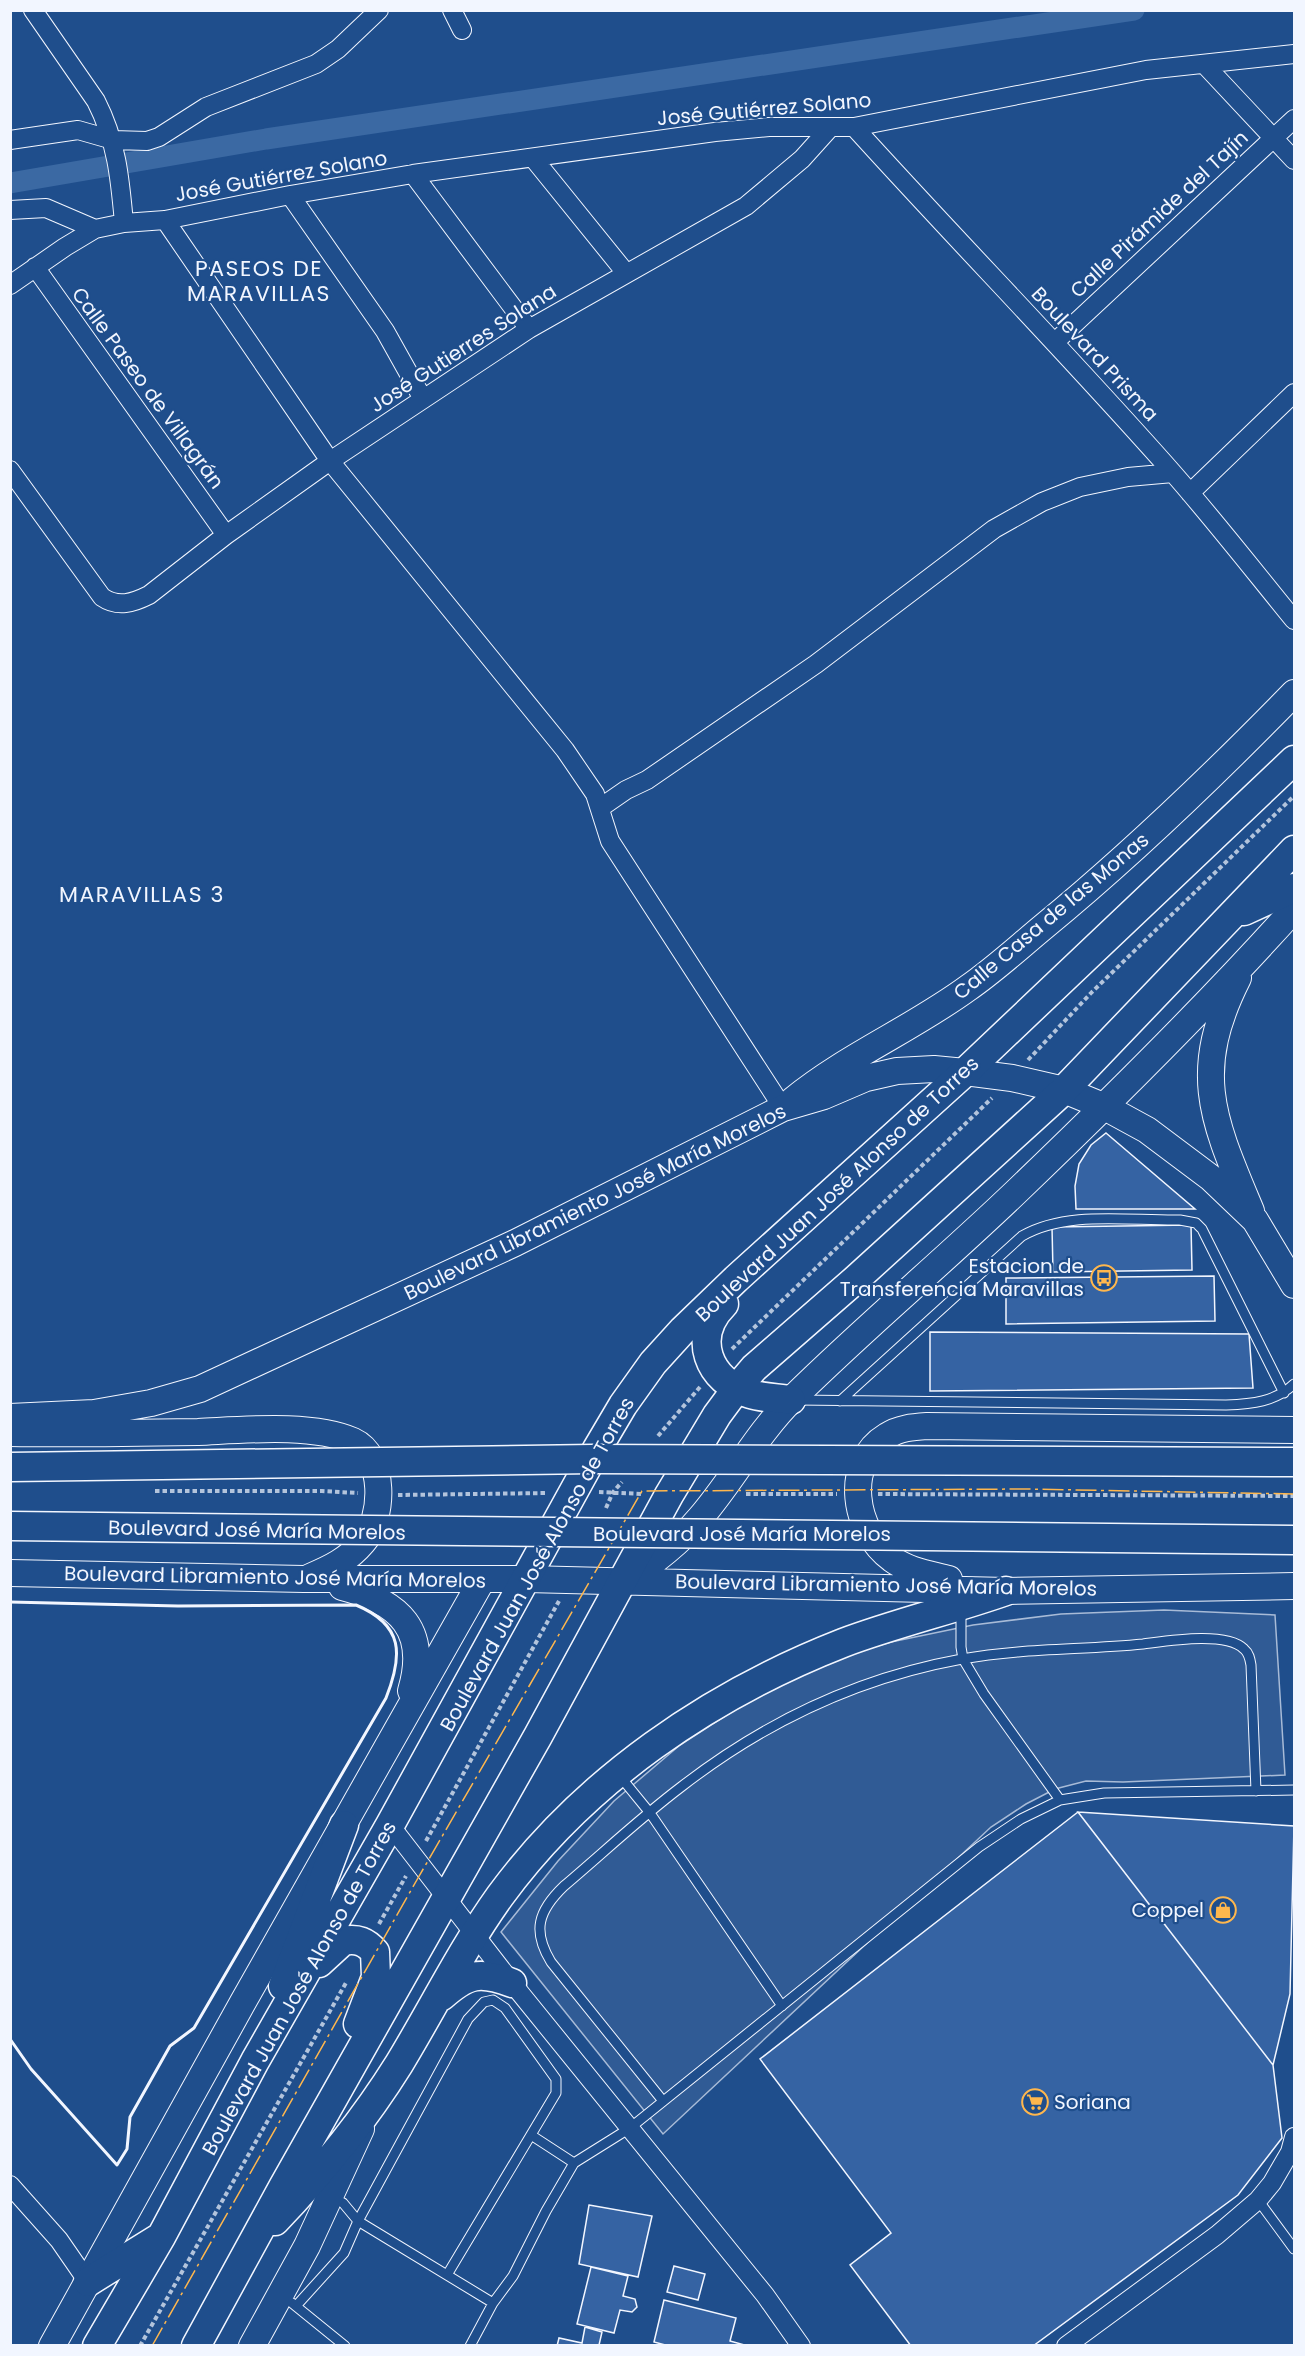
<svg xmlns="http://www.w3.org/2000/svg" width="1305" height="2356" font-family="Poppins,sans-serif">
<style>
.parking{fill:#305b95;stroke:#a8bbd7;stroke-width:1.5}
.lines{fill:none;stroke-linecap:round;stroke-linejoin:round}
.canal{stroke:#3b69a3;stroke-width:21}
.building{fill:#3563a3;stroke:#f2f6ff;stroke-width:1.5}
.lane-casing{stroke:#f2f6ff;stroke-width:11}
.street-casing{stroke:#f2f6ff;stroke-width:20}
.secondary-casing{stroke:#f2f6ff;stroke-width:28}
.primary-casing{stroke:#f2f6ff;stroke-width:31}
.path{stroke:#b3c4dc;stroke-width:4;stroke-dasharray:4.5 3;stroke-linecap:butt}
.lane{stroke:#1f4e8c;stroke-width:9}
.street{stroke:#1f4e8c;stroke-width:18}
.secondary{stroke:#1f4e8c;stroke-width:26}
.primary{stroke:#1f4e8c;stroke-width:28}
.primary-bridge-casing{stroke:#f2f6ff;stroke-width:31;stroke-linecap:butt}
.primary-bridge{stroke:#1f4e8c;stroke-width:28}
.wall{stroke:#f2f6ff;stroke-width:3}
.power{stroke:#ffb74d;stroke-width:1.5;stroke-dasharray:21 4.5 3 4.5;stroke-linecap:butt}
.labels{text-anchor:middle;dominant-baseline:central;stroke-width:4.5;stroke-linejoin:round;paint-order:stroke}
.street-label{font-size:20px;fill:#f2f6ff;stroke:#1f4e8c}
.poi-label{font-size:20px;fill:#f2f6ff;stroke:#1f4e8c;text-anchor:end}
.quarter-label{font-size:22px;letter-spacing:1.5px;fill:#f2f6ff;stroke:#1f4e8c}
</style>
<rect width="100%" height="100%" fill="#1f4e8c"/>
<path class="parking" d="M 1164,1610 L 1275,1615 L 1285,1775 L 1123,1782 L 1086,1781 L 1055,1789 L 1026,1804 L 991,1827 L 663,2134 L 501,1932 L 558,1861 L 614,1801 L 680,1745 L 759,1694 L 822,1662 L 891,1642 L 973,1625 L 1061,1614 Z"/>
<g class="lines">
<path class="canal" d="M 10,183 L 266,139 L 1134,10"/>
</g>
<path class="building" d="M 1106,1133 L 1195,1209 L 1076,1209 L 1075,1186 L 1079,1164 L 1091,1145 Z
M 1191,1225 L 1192,1270 L 1053,1272 L 1052,1227 Z
M 1214,1276 L 1215,1321 L 1006,1324 L 1006,1278 Z
M 930,1332 L 1249,1334 L 1253,1388 L 930,1391 Z
M 1078,1812 L 1273,2065 L 1282,2138 L 1238,2195 L 1033,2346 L 911,2346 L 850,2265 L 891,2233 L 760,2059 Z
M 1078,1812 L 1294,1826 L 1290,1994 L 1273,2065 Z
M 589,2205 L 652,2216 L 638,2277 L 579,2264 Z
M 674,2266 L 705,2274 L 698,2300 L 667,2292 Z
M 591,2267 L 628,2276 L 623,2296 L 635,2299 L 637,2307 L 632,2312 L 620,2310 L 614,2333 L 577,2324 Z
M 664,2300 L 736,2318 L 730,2341 L 748,2346 L 669,2346 L 654,2342 Z
M 585,2327 L 602,2332 L 599,2345 L 602,2346 L 557,2346 L 559,2338 L 582,2343 Z"/>
<g class="lines">
<g class="lane-casing">
<path id="lane" d="M 796,1400 L 1226,1405 C 1252,1404 1275,1402 1294,1384
M 840,1401 L 1022,1236 C 1067,1210 1129,1221 1180,1220 L 1196,1223 L 1202,1229 L 1284,1393
M 961,1608 L 961,1647 L 963,1659 L 984,1694 L 1060,1800
M 619,1775 L 650,1813 L 782,2006
M 663,2101 L 551,1962 C 532,1931 538,1911 564,1886 C 603,1853 640,1818 681,1787 C 766,1721 857,1678 962,1659 C 1022,1648 1083,1650 1143,1644 C 1167,1641 1226,1631 1244,1649 C 1249,1653 1250,1659 1251,1665 L 1256,1791
M 531,2135 L 574,2163
M 333,2198 L 343,2203 L 358,2221 L 493,2303 L 513,2276 L 546,2211 L 574,2163 L 630,2128 L 979,1847 L 1021,1819 L 1060,1800 L 1104,1793 L 1294,1790
M 1258,2200 L 1294,2249
M 292,2303 L 345,2346
M 296,2306 L 344,2253 L 358,2221 L 468,2019 L 484,2002 L 493,2000 L 505,2008 L 556,2079 L 556,2093 L 447,2275
M 470,2346 L 493,2303"/>
</g>
<g class="street-casing">
<path id="street" d="M 33,10 L 96,101 C 117,142 120,179 124,223
M 452,10 L 462,30
M 1204,64 L 1294,160
M 854,127 C 959,243 1069,355 1173,473 C 1215,521 1254,571 1294,620
M 10,140 L 78,130 L 113,140 L 147,141 L 159,137 L 206,107 L 316,64 L 338,49 L 379,10
M 533,158 L 626,273
M 413,174 L 529,329
M 290,195 L 385,331 L 423,399
M 10,210 L 46,208 L 95,229
M 165,220 L 330,461 L 565,750 L 595,794 L 610,841 L 783,1108
M 35,267 L 226,535
M 10,285 L 65,247 L 95,229 L 124,223 L 165,220 L 290,195 L 413,174 L 715,132 L 769,127 L 854,127 L 1146,70 L 1294,54
M 1055,342 L 1294,119
M 10,470 L 102,597 C 118,608 133,603 149,595 L 226,535 L 330,461 L 529,329 L 746,206 L 802,159 L 829,129
M 1190,493 L 1294,393
M 600,808 L 626,790 L 647,780 L 816,664 L 994,529 L 1042,502 L 1080,487 L 1128,477 L 1173,473
M 390,1825 L 512,1983 L 765,2295 L 801,2346
M 10,2185 L 59,2240 L 88,2282
M 1066,2346 L 1217,2235 L 1258,2200 L 1272,2183 L 1290,2152 L 1294,2137"/>
</g>
<g class="secondary-casing">
<path id="secondary" d="M 1238,978 C 1190,1073 1213,1120 1251,1211
M 793,1100 C 847,1056 912,1029 968,988 C 994,970 1018,948 1042,928 C 1131,855 1214,775 1294,693
M 10,1417 L 94,1413 L 151,1403 L 200,1389 L 515,1243 L 783,1108 L 824,1096 L 866,1078 L 897,1071 L 934,1069 L 965,1072 L 1012,1078 L 1064,1090 L 1103,1106 L 1147,1130 L 1211,1178 L 1255,1220 L 1294,1285
M 10,1433 C 73,1434 136,1433 198,1432 C 243,1430 312,1423 353,1441 C 386,1456 384,1518 363,1542 C 348,1560 331,1568 310,1577
M 10,1573 L 304,1579 L 527,1579 L 1006,1591 L 1294,1586
M 949,1579 C 930,1574 908,1571 892,1559 C 854,1532 842,1463 887,1436 C 899,1428 913,1427 927,1426 L 1294,1430
M 623,1582 C 652,1564 678,1544 700,1518 C 733,1480 757,1433 794,1397 C 866,1326 943,1262 1016,1192 C 1111,1101 1206,1007 1294,909
M 342,1587 C 400,1602 429,1630 411,1691
M 52,2346 L 243,2002 L 482,1580
M 252,2346 L 307,2246 L 361,2129"/>
</g>
<g class="primary-casing">
<path id="primary" d="M 1244,911 L 1294,888
M 724,1304 C 691,1337 708,1381 750,1394 C 763,1398 778,1398 791,1400
M 319,1963 L 343,1941 C 358,1938 366,1942 375,1952 L 376,1977 L 358,2024
M 283,1986 L 344,1825
M 442,1996 C 468,1973 480,1971 512,1983
M 275,2221 C 321,2173 364,2120 399,2064 C 433,2008 462,1949 500,1896 C 585,1780 710,1695 843,1643 C 896,1623 952,1610 1006,1591
M 88,2282 L 159,2238
M 97,2346 L 161,2237 L 255,2061 L 390,1825 L 597,1449 L 623,1405 L 653,1363 L 683,1330 L 736,1279 L 965,1072 L 1294,760
M 196,2346 L 283,2187 L 538,1736 L 669,1495 L 717,1415 L 737,1388 L 754,1368 L 855,1280 L 1064,1090 L 1294,850"/>
</g>
<path class="path" d="M 1028,1060 L 1092,992 L 1294,796
M 732,1349 L 992,1098
M 658,1436 L 700,1387
M 155,1491 L 322,1491 L 358,1493
M 599,1492 L 643,1494
M 746,1494 L 837,1494
M 878,1494 L 1294,1496
M 398,1495 L 547,1493
M 606,1508 L 613,1492 L 622,1482
M 426,1841 L 559,1601
M 379,1924 L 406,1876
M 140,2346 L 347,1981"/>
<use href="#lane" class="lane"/>
<use href="#street" class="street"/>
<use href="#secondary" class="secondary"/>
<use href="#primary" class="primary"/>
<g class="primary-bridge-casing">
<path id="primary-bridge" d="M 10,1467 L 593,1459 L 1294,1462
M 10,1526 L 1294,1540"/>
</g>
<use href="#primary-bridge" class="primary-bridge"/>
<path class="wall" d="M 10,1602 L 178,1606 L 356,1605 C 404,1625 403,1655 386,1698 L 194,2028 L 170,2046 L 130,2117 L 127,2149 L 117,2165 L 31,2069 L 10,2039"/>
<path class="power" d="M 152,2346 L 418,1878 L 642,1491 L 1027,1489 L 1294,1494"/>
</g>
<defs>
<g id="bus-ring" transform="scale(1.35)"><circle r="9.5" fill="#1f4e8c" stroke="#ffb74d" stroke-width="1.5"/><path d="M-5-6H5V4H4V6H2V4H-2V6H-4V4H-5ZM-3.5-4V0h7V-4ZM-3.5 1.2v1.5H-2V1.2ZM2 1.2v1.5H3.5V1.2Z" fill="#ffb74d"/></g>
<g id="shop-ring" transform="scale(1.35)"><circle r="9.5" fill="#1f4e8c" stroke="#ffb74d" stroke-width="1.5"/><path d="M-5-2.5h2.3a2.7 3.5 0 0 1 5.4 0H5L5.5 6h-11ZM-1.5-2.5h3a1.5 2.3 0 0 0-3 0Z" fill="#ffb74d"/></g>
<g id="supermarket-ring" transform="scale(1.35)"><circle r="9.5" fill="#1f4e8c" stroke="#ffb74d" stroke-width="1.5"/><path d="M-6-5.5h2.5l.6 2H6L4.5 2H-2.5L-4.4-4H-6ZM-1.5 3.2a1.3 1.3 0 1 0 .1 0ZM3 3.2a1.3 1.3 0 1 0 .1 0Z" fill="#ffb74d"/></g>
</defs>
<g fill-rule="evenodd">
<use href="#bus-ring" x="1104" y="1278"/>
<use href="#shop-ring" x="1223" y="1910"/>
<use href="#supermarket-ring" x="1035" y="2102"/>
</g>
<g class="labels">
<g class="street-label">
<text transform="translate(764 109) rotate(-5)">José Gutiérrez Solano</text>
<text transform="translate(281 176) rotate(-10)">José Gutiérrez Solano</text>
<text transform="translate(1159 214) rotate(-43)">Calle Pirámide del Tajín</text>
<text transform="translate(463 348) rotate(-33)">José Gutierres Solana</text>
<text transform="translate(1095 354) rotate(47)">Boulevard Prisma</text>
<text transform="translate(148 388) rotate(54)">Calle Paseo de Villagrán</text>
<text transform="translate(1051 916) rotate(-40)">Calle Casa de las Monas</text>
<text transform="translate(837 1189) rotate(-43)">Boulevard Juan José Alonso de Torres</text>
<text transform="translate(595 1202) rotate(-26)">Boulevard Libramiento José María Morelos</text>
<text transform="translate(257 1530) rotate(1)">Boulevard José María Morelos</text>
<text x="742" y="1534">Boulevard José María Morelos</text>
<text transform="translate(537 1564) rotate(-61)">Boulevard Juan José Alonso de Torres</text>
<text transform="translate(275 1577) rotate(1)">Boulevard Libramiento José María Morelos</text>
<text transform="translate(886 1585) rotate(1)">Boulevard Libramiento José María Morelos</text>
<text transform="translate(299 1988) rotate(-61)">Boulevard Juan José Alonso de Torres</text>
</g>
<g class="poi-label">
<text x="1084" y="1266">Estacion de<tspan x="1084" dy="23">Transferencia Maravillas</tspan></text>
<text x="1204" y="1910">Coppel</text>
<text x="1054" y="2102" text-anchor="start">Soriana</text>
</g>
<g class="quarter-label">
<text x="259" y="268">PASEOS DE<tspan x="259" dy="25">MARAVILLAS</tspan></text>
<text x="142" y="894">MARAVILLAS 3</text>
</g>
</g>
<rect width="1305" height="2356" fill="none" stroke="#f2f6ff" stroke-width="24"/>
</svg>
